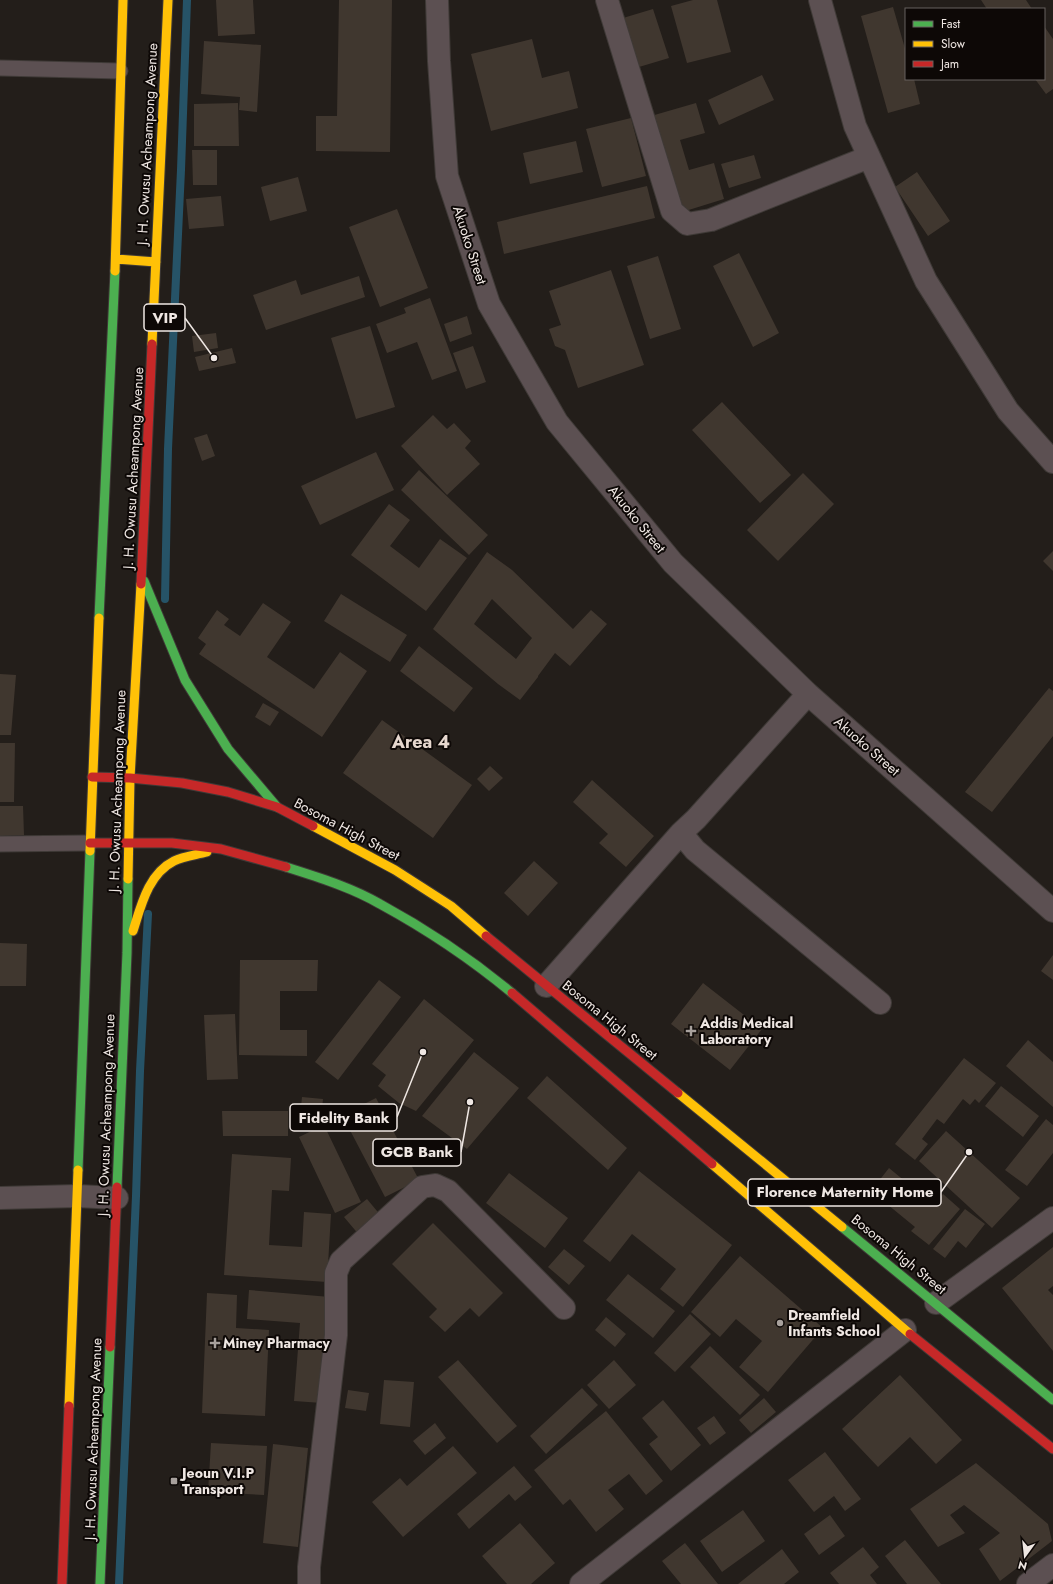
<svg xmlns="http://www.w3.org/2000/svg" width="1053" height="1584" font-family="Jost,sans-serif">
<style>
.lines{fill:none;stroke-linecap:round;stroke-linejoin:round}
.stream{stroke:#265367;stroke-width:8}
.building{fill:#40372f;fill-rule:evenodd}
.lane-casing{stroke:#3f3a37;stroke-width:17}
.street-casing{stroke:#3f3a37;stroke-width:24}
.fast-casing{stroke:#3f3a37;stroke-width:11}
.slow-casing{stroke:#3f3a37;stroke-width:11}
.jam-casing{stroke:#3f3a37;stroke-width:11}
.lane{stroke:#5c5052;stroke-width:15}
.street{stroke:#5c5052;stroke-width:22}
.fast{stroke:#4caf50;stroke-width:9}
.slow{stroke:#ffc107;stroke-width:9}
.jam{stroke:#c62828;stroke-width:9}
.poi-dot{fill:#a8a19d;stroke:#0d0806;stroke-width:1.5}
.labels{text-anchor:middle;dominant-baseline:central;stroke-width:4;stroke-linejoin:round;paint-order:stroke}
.street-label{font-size:14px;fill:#efe7e3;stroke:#0d0806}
.poi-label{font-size:14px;font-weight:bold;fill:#efe7e3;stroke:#0d0806;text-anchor:start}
.district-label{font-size:18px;font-weight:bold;fill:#e6d7ce;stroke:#0d0806}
.leader{fill:none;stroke:#efe7e3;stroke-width:1.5}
.callout-dot{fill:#efe7e3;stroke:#0d0806;stroke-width:1.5}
.callout{fill:#0d0806;stroke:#efe7e3;stroke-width:1.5}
.callout-label{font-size:15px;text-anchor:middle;font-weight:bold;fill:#efe7e3}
</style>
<rect width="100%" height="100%" fill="#231e1a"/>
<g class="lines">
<path class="stream" d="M 165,599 L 168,449 L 181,170 L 187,0
M 119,1584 L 136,1196 L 140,1071 L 148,914"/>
</g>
<path class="building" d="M 216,0 L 253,0 L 255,34 L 218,36 Z
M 339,0 L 392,0 L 390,152 L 316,151 L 316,116 L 337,116 Z
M 693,0 L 717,0 L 731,52 L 687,63 L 671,6 Z
M 981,0 L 1026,0 L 1032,9 L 987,9 Z
M 893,7 L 906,52 L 906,79 L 914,79 L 920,104 L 888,113 L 861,16 Z
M 653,9 L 669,58 L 639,67 L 623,18 Z
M 1044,26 L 1053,39 L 1053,89 L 1046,94 L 1035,79 L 1044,79 Z
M 532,39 L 542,78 L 569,71 L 578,108 L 491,131 L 471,54 Z
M 204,41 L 261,45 L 257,112 L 239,110 L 240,97 L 201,94 Z
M 762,75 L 774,100 L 719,125 L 708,100 Z
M 238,103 L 239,146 L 194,146 L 194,104 Z
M 696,103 L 705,133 L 680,140 L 689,170 L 714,163 L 724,199 L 679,213 L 651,116 Z
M 631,118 L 646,176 L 602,187 L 586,129 Z
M 576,141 L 583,172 L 530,184 L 523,153 Z
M 192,150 L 217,150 L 217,185 L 193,185 Z
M 754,155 L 761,178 L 729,188 L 721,164 Z
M 917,172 L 950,221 L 928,236 L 895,187 Z
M 298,177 L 307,211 L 270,221 L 261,187 Z
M 647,186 L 655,218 L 504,254 L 497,222 Z
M 221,196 L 224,226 L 189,229 L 186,199 Z
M 397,209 L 428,288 L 380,307 L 349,227 Z
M 739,253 L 779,333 L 753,347 L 713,266 Z
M 658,256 L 681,329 L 650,339 L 627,266 Z
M 611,270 L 644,365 L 578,388 L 565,350 L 555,346 L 549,329 L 561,325 L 549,291 Z
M 359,276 L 365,297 L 266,330 L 253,295 L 296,280 L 301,295 Z
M 430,298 L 457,371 L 432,380 L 417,342 L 387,353 L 376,324 L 406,313 L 404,308 Z
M 467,316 L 472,334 L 450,342 L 444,324 Z
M 370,326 L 395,407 L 356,419 L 331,338 Z
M 216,333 L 218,348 L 194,352 L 192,336 Z
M 473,346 L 486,382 L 466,389 L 453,353 Z
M 232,348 L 236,363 L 199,371 L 195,357 Z
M 722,402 L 791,475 L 760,503 L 692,430 Z
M 433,415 L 447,429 L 454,423 L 471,441 L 465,448 L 480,464 L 447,495 L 401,446 Z
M 207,434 L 215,456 L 202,461 L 194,438 Z
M 376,452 L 394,490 L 320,525 L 301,486 Z
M 419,470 L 488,535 L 469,555 L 401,490 Z
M 803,473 L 834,504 L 778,561 L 747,530 Z
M 389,504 L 410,520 L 390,546 L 419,568 L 440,539 L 467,558 L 426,611 L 351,555 Z
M 1053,551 L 1053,571 L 1043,561 Z
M 487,552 L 512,570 L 573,629 L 591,610 L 607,624 L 570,666 L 555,653 L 538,676 L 538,677 L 520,700 L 498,684 L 433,629 ZM 492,599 L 532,638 L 516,659 L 474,624 Z
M 341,594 L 407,635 L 390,662 L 324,621 Z
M 263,603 L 291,622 L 267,657 L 314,689 L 340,652 L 367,671 L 322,737 L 199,654 L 206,644 L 198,638 L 217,610 L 229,619 L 224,625 L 240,636 Z
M 419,646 L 473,688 L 454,712 L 400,671 Z
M 0,674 L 16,675 L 11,735 L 0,735 Z
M 1049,688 L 1053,691 L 1053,736 L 992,812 L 965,792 Z
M 263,703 L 279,712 L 270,726 L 255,717 Z
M 382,720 L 472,785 L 433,838 L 343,773 Z
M 0,743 L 15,743 L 14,802 L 0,802 Z
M 490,766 L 503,778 L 489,791 L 477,779 Z
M 592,780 L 654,836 L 626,867 L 599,843 L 608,834 L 573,802 Z
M 0,806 L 23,806 L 24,835 L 0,836 Z
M 534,861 L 558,883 L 528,916 L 504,893 Z
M 0,943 L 27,944 L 26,986 L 0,986 Z
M 1053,955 L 1053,980 L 1041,971 Z
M 240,960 L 318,960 L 317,991 L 280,991 L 280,1030 L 307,1030 L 307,1056 L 239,1055 Z
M 379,980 L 401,997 L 338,1080 L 315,1062 Z
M 703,983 L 762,1029 L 730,1070 L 671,1024 Z
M 424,999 L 474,1040 L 416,1111 L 399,1103 L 378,1086 L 386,1075 L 372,1064 Z
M 235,1014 L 238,1079 L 207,1080 L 204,1015 Z
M 1028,1040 L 1053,1062 L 1053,1107 L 1006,1066 Z
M 474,1052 L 519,1088 L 467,1149 L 422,1116 Z
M 964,1058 L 996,1083 L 979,1103 L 975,1099 L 970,1105 L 963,1099 L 944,1124 L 937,1119 L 922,1139 L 928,1144 L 915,1160 L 895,1144 Z
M 547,1076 L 627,1148 L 608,1170 L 527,1098 Z
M 1001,1086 L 1039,1116 L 1023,1137 L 985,1106 Z
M 302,1097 L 323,1099 L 321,1118 L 300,1116 Z
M 376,1098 L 419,1180 L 385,1197 L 342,1115 Z
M 222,1111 L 288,1111 L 288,1136 L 223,1136 Z
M 1046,1119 L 1053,1125 L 1053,1153 L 1027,1186 L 1005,1170 Z
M 324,1125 L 361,1202 L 335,1213 L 299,1137 Z
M 946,1131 L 1020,1198 L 992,1228 L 919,1161 Z
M 232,1154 L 291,1158 L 289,1191 L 272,1190 L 269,1245 L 302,1247 L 304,1212 L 331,1214 L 327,1282 L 224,1275 Z
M 889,1168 L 934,1205 L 943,1194 L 960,1209 L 929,1245 L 911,1231 L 915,1227 L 871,1191 Z
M 639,1171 L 732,1245 L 683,1307 L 660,1289 L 676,1269 L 632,1234 L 610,1262 L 583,1241 Z
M 509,1173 L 568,1218 L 545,1248 L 486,1203 Z
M 367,1199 L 382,1217 L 360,1236 L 344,1217 Z
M 965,1209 L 985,1224 L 966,1248 L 958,1241 L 945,1258 L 933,1249 Z
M 433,1223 L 503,1293 L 479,1317 L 470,1308 L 445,1332 L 429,1317 L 437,1309 L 392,1264 Z
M 1053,1247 L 1053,1286 L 1048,1290 L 1053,1295 L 1053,1351 L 1002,1288 Z
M 564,1249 L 585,1266 L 569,1285 L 548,1267 Z
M 740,1256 L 823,1328 L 768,1392 L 739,1367 L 762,1341 L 736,1319 L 720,1337 L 691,1312 Z
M 628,1274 L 675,1311 L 653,1338 L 606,1300 Z
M 249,1290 L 330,1297 L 322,1403 L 294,1401 L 300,1323 L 247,1319 Z
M 207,1293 L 237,1295 L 236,1328 L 269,1330 L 265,1416 L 202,1413 Z
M 690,1314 L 711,1334 L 675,1372 L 654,1353 Z
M 606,1317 L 626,1334 L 615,1347 L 595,1330 Z
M 710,1346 L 760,1395 L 740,1415 L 690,1367 Z
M 458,1360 L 517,1426 L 497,1443 L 438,1377 Z
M 614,1360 L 636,1385 L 609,1409 L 587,1385 Z
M 900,1375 L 962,1440 L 936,1464 L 910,1437 L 878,1467 L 842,1429 Z
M 384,1380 L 414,1382 L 410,1427 L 380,1424 Z
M 582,1388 L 598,1405 L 546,1454 L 530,1436 Z
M 348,1390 L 369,1393 L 366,1411 L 345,1408 Z
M 764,1398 L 776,1412 L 751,1433 L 739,1420 Z
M 663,1400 L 701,1445 L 671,1471 L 649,1444 L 658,1437 L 642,1418 Z
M 606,1411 L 663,1481 L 646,1495 L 629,1474 L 608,1490 L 624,1509 L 596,1532 L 570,1499 L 563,1505 L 534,1470 Z
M 714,1416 L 726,1433 L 710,1445 L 697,1428 Z
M 435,1423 L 446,1438 L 425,1455 L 413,1441 Z
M 211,1443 L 267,1446 L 264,1495 L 208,1492 Z
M 273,1444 L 308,1448 L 298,1547 L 263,1543 Z
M 453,1446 L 477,1473 L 403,1537 L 372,1502 L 400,1478 L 407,1486 Z
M 825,1452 L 861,1499 L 845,1511 L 834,1496 L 814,1512 L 788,1480 Z
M 976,1463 L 1048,1524 L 1052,1541 L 1000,1581 L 979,1549 L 1000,1533 L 964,1505 L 950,1515 L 965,1533 L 938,1547 L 910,1509 Z
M 514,1466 L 532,1487 L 515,1501 L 509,1494 L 469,1529 L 457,1514 Z
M 743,1510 L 765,1541 L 722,1572 L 700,1541 Z
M 830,1515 L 845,1536 L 819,1555 L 804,1534 Z
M 520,1523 L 555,1563 L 531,1584 L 507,1584 L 482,1556 Z
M 905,1540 L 941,1584 L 907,1584 L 885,1556 Z
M 685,1543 L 718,1584 L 681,1584 L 662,1561 Z
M 863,1547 L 879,1567 L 870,1575 L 877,1584 L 839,1584 L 830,1573 Z
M 782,1549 L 799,1572 L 784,1584 L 738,1584 Z"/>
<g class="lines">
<g class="lane-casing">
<path id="lane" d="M 0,68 L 120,71
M 0,844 L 90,843"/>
</g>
<g class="street-casing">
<path id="street" d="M 437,0 L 439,61 L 447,176 L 489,304 L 557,422 L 673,563 L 808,694 L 1053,911
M 607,0 L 672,211 L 687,224 L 711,220 L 869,157
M 820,0 L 855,126 L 926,281 L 1008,411 L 1053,462
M 681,833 L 695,850 L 880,1003
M 546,986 L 681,833 L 696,819 L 808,694
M 0,1198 L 77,1196 L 117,1198
M 936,1303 L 1053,1218
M 309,1584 L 309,1567 L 336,1335 L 336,1273 L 341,1261 L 422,1187 L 435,1185 L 448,1191 L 564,1308
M 581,1584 L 905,1330
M 1028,1584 L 1053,1565"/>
</g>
<g class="fast-casing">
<path id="fast" d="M 144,581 L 185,680 L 228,749 L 277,807
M 99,618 L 115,271
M 286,867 C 317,877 351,887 380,904 C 426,929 471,959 512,993
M 78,1170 L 90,851
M 117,1187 L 127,953 L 128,879
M 842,1227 L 1053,1400
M 100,1584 L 110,1347"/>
</g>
<g class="slow-casing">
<path id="slow" d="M 116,259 L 156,262
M 115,271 L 123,0
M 152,344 L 168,0
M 313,826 L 395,870 L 451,906 L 486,936
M 90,851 L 99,618
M 128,879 L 130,778 L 141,584
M 133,931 C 141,906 148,874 174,861 C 184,856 196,855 207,852
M 678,1093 L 842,1227
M 712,1164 L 910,1334
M 69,1406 L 78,1170"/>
</g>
<g class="jam-casing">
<path id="jam" d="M 141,584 L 152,344
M 92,777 L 130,778 L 182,783 L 228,792 L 277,807 L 313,826
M 90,843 L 172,843 L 221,849 L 286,867
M 486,936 L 678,1093
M 512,993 L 712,1164
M 910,1334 L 1053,1449
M 110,1347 L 117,1187
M 62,1584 L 69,1406"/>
</g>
<use href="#lane" class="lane"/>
<use href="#street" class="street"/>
<use href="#fast" class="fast"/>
<use href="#slow" class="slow"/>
<use href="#jam" class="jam"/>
</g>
<g class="poi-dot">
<path d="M689 1025h4v4h4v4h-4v4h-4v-4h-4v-4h4z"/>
<circle cx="780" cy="1323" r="4"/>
<path d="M213 1337h4v4h4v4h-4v4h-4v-4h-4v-4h4z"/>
<rect x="170" y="1477" width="8" height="8" rx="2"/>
</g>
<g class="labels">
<g class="street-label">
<text transform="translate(147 144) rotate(-87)">J. H. Owusu Acheampong Avenue</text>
<text transform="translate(470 245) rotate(72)">Akuoko Street</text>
<text transform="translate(133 468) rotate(-87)">J. H. Owusu Acheampong Avenue</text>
<text transform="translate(637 519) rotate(51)">Akuoko Street</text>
<text transform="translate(867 746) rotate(41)">Akuoko Street</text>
<text transform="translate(117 791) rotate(-88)">J. H. Owusu Acheampong Avenue</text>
<text transform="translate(347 829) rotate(28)">Bosoma High Street</text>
<text transform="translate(610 1020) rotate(39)">Bosoma High Street</text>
<text transform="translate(106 1115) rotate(-88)">J. H. Owusu Acheampong Avenue</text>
<text transform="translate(899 1254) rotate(39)">Bosoma High Street</text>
<text transform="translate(93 1439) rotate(-88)">J. H. Owusu Acheampong Avenue</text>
</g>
<g class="poi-label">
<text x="700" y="1023">Addis Medical<tspan x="700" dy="16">Laboratory</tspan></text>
<text x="788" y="1315">Dreamfield<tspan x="788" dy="16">Infants School</tspan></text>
<text x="223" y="1343">Miney Pharmacy</text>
<text x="182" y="1473">Jeoun V.I.P<tspan x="182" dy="16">Transport</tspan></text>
</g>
<g class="district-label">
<text x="421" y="742">Area 4</text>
</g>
</g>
<path class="leader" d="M214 358L185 318M423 1052L397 1117M470 1102L461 1152M969 1152L941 1192"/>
<g class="callout-dot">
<circle cx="214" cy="358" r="4"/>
<circle cx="423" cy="1052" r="4"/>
<circle cx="470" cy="1102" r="4"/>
<circle cx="969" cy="1152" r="4"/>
</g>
<g class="callout">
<rect x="144" y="304" width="41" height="27" rx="4"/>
<rect x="290" y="1104" width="107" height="27" rx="4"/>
<rect x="373" y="1139" width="88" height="27" rx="4"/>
<rect x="748" y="1179" width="193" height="27" rx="4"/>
</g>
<g class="callout-label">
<text x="165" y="323">VIP</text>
<text x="344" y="1123">Fidelity Bank</text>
<text x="417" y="1157">GCB Bank</text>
<text x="845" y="1197">Florence Maternity Home</text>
</g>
<rect x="905" y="8" width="140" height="72" fill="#0d0806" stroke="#67615e"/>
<rect x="913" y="21" width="20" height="6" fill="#4caf50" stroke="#67615e"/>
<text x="941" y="28" font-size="12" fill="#efe7e3">Fast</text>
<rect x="913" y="41" width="20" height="6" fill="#ffc107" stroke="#67615e"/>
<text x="941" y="48" font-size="12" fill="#efe7e3">Slow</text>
<rect x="913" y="61" width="20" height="6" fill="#c62828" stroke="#67615e"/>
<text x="941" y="68" font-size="12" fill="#efe7e3">Jam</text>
<g transform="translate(1025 1556) rotate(195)" stroke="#0d0806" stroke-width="3" paint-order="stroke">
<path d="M0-3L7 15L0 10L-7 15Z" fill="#efe7e3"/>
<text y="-6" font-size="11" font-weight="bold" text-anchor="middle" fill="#efe7e3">N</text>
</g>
</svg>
